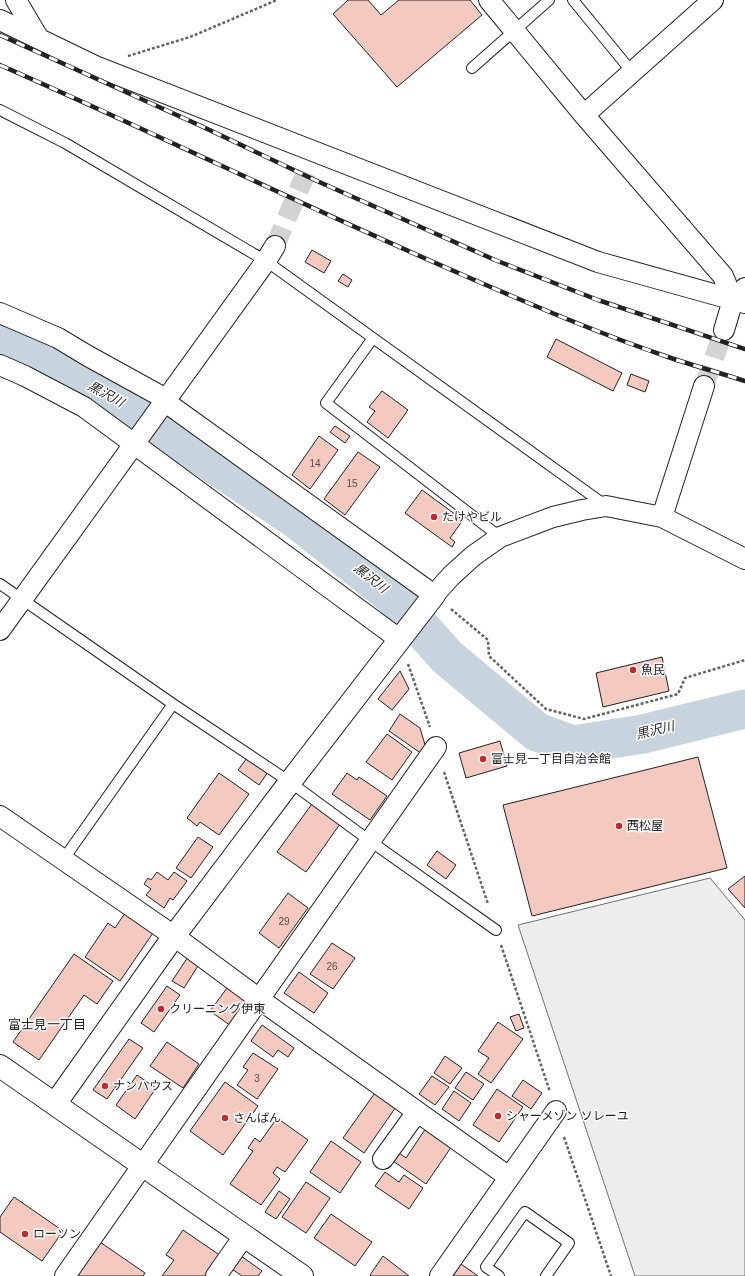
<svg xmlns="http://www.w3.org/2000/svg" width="745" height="1276" font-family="Helvetica,'Noto Sans JP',sans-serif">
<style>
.parking{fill:#ededed;stroke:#6f6f6f}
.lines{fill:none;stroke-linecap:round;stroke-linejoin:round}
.river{stroke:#c7d3dd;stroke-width:39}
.building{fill:#f3c9c0;stroke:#222}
.minor-tunnel{stroke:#d3d3d3;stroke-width:20;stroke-dasharray:20 10;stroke-linecap:butt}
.service-casing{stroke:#222;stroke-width:12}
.minor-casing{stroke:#222;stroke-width:22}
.tertiary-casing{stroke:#222;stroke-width:24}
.path{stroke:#646464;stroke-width:2.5;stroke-dasharray:3 2;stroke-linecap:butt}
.service{stroke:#fff;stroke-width:10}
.minor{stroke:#fff;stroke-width:20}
.tertiary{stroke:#fff;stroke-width:22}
.rail-casing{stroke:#222;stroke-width:4.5}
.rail{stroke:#fff;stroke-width:3;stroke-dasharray:9;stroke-linecap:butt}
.poi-dot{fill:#c62828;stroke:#fff;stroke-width:1.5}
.labels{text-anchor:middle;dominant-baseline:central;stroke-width:3;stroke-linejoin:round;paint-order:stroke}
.number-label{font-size:10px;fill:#564c4a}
.poi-label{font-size:12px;fill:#222;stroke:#fff;text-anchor:start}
.water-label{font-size:13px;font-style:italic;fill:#222;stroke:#fff}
.neighbourhood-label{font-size:13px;fill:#222;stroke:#fff}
</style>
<rect width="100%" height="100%" fill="#fff"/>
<path class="parking" d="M 710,878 L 745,920 L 745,1276 L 635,1276 L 518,925 Z"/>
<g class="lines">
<path class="river" d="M 0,344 L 107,392 L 296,519 L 392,595 L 447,657 L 537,732 L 573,745 L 643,734 L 745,709"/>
</g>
<path class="building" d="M 348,0 L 368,0 L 381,15 L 399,0 L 470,0 L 482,15 L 397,87 L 333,14 Z
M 312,250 L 331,261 L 324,273 L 305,262 Z
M 343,274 L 352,280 L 348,287 L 338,281 Z
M 556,339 L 622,373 L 613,391 L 547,357 Z
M 631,374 L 649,381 L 645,392 L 627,385 Z
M 382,391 L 408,410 L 388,438 L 367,422 L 375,411 L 369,407 Z
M 335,426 L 350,436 L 345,443 L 330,432 Z
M 319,436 L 338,450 L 310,489 L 292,475 Z
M 358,452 L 380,467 L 345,515 L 324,499 Z
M 422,490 L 463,520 L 450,538 L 455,542 L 452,547 L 405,513 Z
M 662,657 L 669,691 L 603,707 L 596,673 Z
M 400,671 L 409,689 L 392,710 L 378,699 Z
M 400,714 L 420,728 L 426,748 L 422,754 L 389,731 Z
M 387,734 L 412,752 L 392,780 L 366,762 Z
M 500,741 L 507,766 L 466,778 L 459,753 Z
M 698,757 L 727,868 L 532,916 L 503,805 Z
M 247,758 L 268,772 L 259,785 L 238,770 Z
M 219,773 L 249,794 L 219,835 L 200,822 L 197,826 L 187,818 Z
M 347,773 L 357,780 L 359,777 L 387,796 L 370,820 L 332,794 Z
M 312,804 L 340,824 L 306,872 L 277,852 Z
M 198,837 L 213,847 L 191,878 L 176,868 Z
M 437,851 L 456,865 L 446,879 L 427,865 Z
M 157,872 L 168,880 L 174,872 L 187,881 L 173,900 L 170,898 L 164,908 L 146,895 L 151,889 L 144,884 L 148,878 L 151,880 Z
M 745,876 L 745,908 L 728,889 Z
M 288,893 L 308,908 L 279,948 L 259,933 Z
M 125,913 L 153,933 L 120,981 L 85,957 L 108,923 L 115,928 Z
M 332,943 L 355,958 L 333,989 L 310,974 Z
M 74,954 L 113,981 L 97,1004 L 84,995 L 39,1060 L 13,1042 Z
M 190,954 L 201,961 L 184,988 L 172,981 Z
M 299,972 L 328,993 L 314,1013 L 284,993 Z
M 230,984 L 250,999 L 231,1026 L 210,1011 Z
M 167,986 L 180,995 L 154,1032 L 141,1023 Z
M 519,1014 L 524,1028 L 516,1031 L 510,1017 Z
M 498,1022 L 523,1039 L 491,1083 L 478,1074 L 489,1058 L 478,1051 Z
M 262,1025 L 294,1048 L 288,1057 L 278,1050 L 273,1057 L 251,1041 Z
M 129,1039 L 143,1048 L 107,1099 L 93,1090 Z
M 167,1042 L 199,1064 L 183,1088 L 150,1066 Z
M 253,1053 L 278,1069 L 257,1099 L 237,1085 L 248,1070 L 243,1067 Z
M 445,1056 L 462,1068 L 450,1084 L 434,1073 Z
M 466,1072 L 484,1084 L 473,1100 L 455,1088 Z
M 137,1075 L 156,1088 L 135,1119 L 116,1105 Z
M 432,1076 L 449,1087 L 435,1105 L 419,1094 Z
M 523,1080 L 542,1093 L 531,1109 L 512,1096 Z
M 225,1082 L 258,1106 L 223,1155 L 190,1131 Z
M 497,1089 L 523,1107 L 499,1142 L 473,1125 Z
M 377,1090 L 398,1104 L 364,1153 L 343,1138 Z
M 454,1091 L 471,1103 L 459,1121 L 442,1109 Z
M 277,1118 L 308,1140 L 285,1172 L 277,1167 L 273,1173 L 280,1179 L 261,1205 L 230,1184 L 253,1151 L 248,1148 L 255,1138 L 260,1142 Z
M 428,1125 L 454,1143 L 426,1184 L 393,1161 L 399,1153 L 406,1158 Z
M 331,1141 L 361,1162 L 340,1193 L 310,1172 Z
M 385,1172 L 399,1182 L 404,1175 L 423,1188 L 409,1209 L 375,1186 Z
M 306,1182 L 330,1198 L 306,1233 L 282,1217 Z
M 279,1191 L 290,1199 L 276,1219 L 265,1212 Z
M 14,1197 L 63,1231 L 42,1261 L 0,1232 L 0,1217 Z
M 331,1214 L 372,1242 L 355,1266 L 314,1238 Z
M 183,1230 L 221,1256 L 207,1276 L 162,1276 L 174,1260 L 166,1255 Z
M 100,1242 L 145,1273 L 143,1276 L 76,1276 Z
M 241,1256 L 262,1271 L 258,1276 L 242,1276 L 232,1269 Z
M 383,1256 L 409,1276 L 371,1276 L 370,1275 Z
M 461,1264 L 478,1276 L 453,1276 Z"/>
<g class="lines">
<path class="minor-tunnel" d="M 275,246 L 309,166
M 704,386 L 724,330"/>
<g class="service-casing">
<path id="service" d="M 573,0 L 632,72
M 472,68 L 549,0
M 0,110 L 65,143 L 266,261 L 605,505
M 373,338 L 326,403 L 500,537
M 0,584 L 173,704 L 290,782 L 370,841 L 496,930
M 63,860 L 173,704
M 499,1276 L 486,1267 L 525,1212 L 569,1243 L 546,1276"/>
</g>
<g class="minor-casing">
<path id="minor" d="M 16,0 L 39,39
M 489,0 L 584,115 L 723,276 L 733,300
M 0,20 L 95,66 L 598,262 L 745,303
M 584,115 L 713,0
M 0,313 L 58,338 L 88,356 L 166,399
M 724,330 L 733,300 L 745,288
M 0,365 L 25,376 L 84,407 L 399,639
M 164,401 L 434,595 L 451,576 L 473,556 L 500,537 L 553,517 L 582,510 L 606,506 L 662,517 L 745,559
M 662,517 L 704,386
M 0,630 L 266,261 L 275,246
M 0,816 L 174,936 L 259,999 L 509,1177
M 383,1159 L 417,1112
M 65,1276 L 436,747
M 216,1276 L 244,1236
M 440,1276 L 556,1111"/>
</g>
<g class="tertiary-casing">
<path id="tertiary" d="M 0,1066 L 302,1276
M 55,1104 L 174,936 L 290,782 L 434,595"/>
</g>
<path class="path" d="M 128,56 L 190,37 L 277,0
M 451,609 L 488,640 L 489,656 L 546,709 L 584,719 L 678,694 L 685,678 L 745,660
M 408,664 L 430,727
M 444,772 L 488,904
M 501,945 L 550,1092
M 564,1137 L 611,1276"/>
<use href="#service" class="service"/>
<use href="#minor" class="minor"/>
<use href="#tertiary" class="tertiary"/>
<g class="rail-casing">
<path id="rail" d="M 0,35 L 201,126 L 317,181 L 495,260 L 598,300 L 745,349
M 0,65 C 155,133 308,208 463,275 C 532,305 600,334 671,358 C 695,366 720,373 745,381"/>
</g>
<use href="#rail" class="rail"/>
</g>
<g class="poi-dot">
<circle cx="434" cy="517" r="4"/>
<circle cx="633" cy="670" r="4"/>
<circle cx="483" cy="759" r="4"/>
<circle cx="619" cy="826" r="4"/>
<circle cx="161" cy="1009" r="4"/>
<circle cx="105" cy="1086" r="4"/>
<circle cx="498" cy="1116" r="4"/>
<circle cx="225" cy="1118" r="4"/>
<circle cx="25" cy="1234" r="4"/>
</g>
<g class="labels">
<g class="number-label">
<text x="315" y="463">14</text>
<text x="352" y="483">15</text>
<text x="284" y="921">29</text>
<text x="332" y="966">26</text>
<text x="257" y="1078">3</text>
</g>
<g class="poi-label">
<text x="442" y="517">たけやビル</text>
<text x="641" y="670">魚民</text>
<text x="491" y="759">富士見一丁目自治会館</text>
<text x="627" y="826">西松屋</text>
<text x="169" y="1009">クリーニング伊東</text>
<text x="113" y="1086">ナンハウス</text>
<text x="506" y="1116">シャーメゾン ソレーユ</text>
<text x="233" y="1118">さんばん</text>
<text x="33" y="1234">ローソン</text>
</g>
<g class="water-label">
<text transform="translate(106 394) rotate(29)">黒沢川</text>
<text transform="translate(371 578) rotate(38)">黒沢川</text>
<text transform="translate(655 730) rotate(-13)">黒沢川</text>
</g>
<g class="neighbourhood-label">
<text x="47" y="1024">富士見一丁目</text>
</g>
</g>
</svg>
